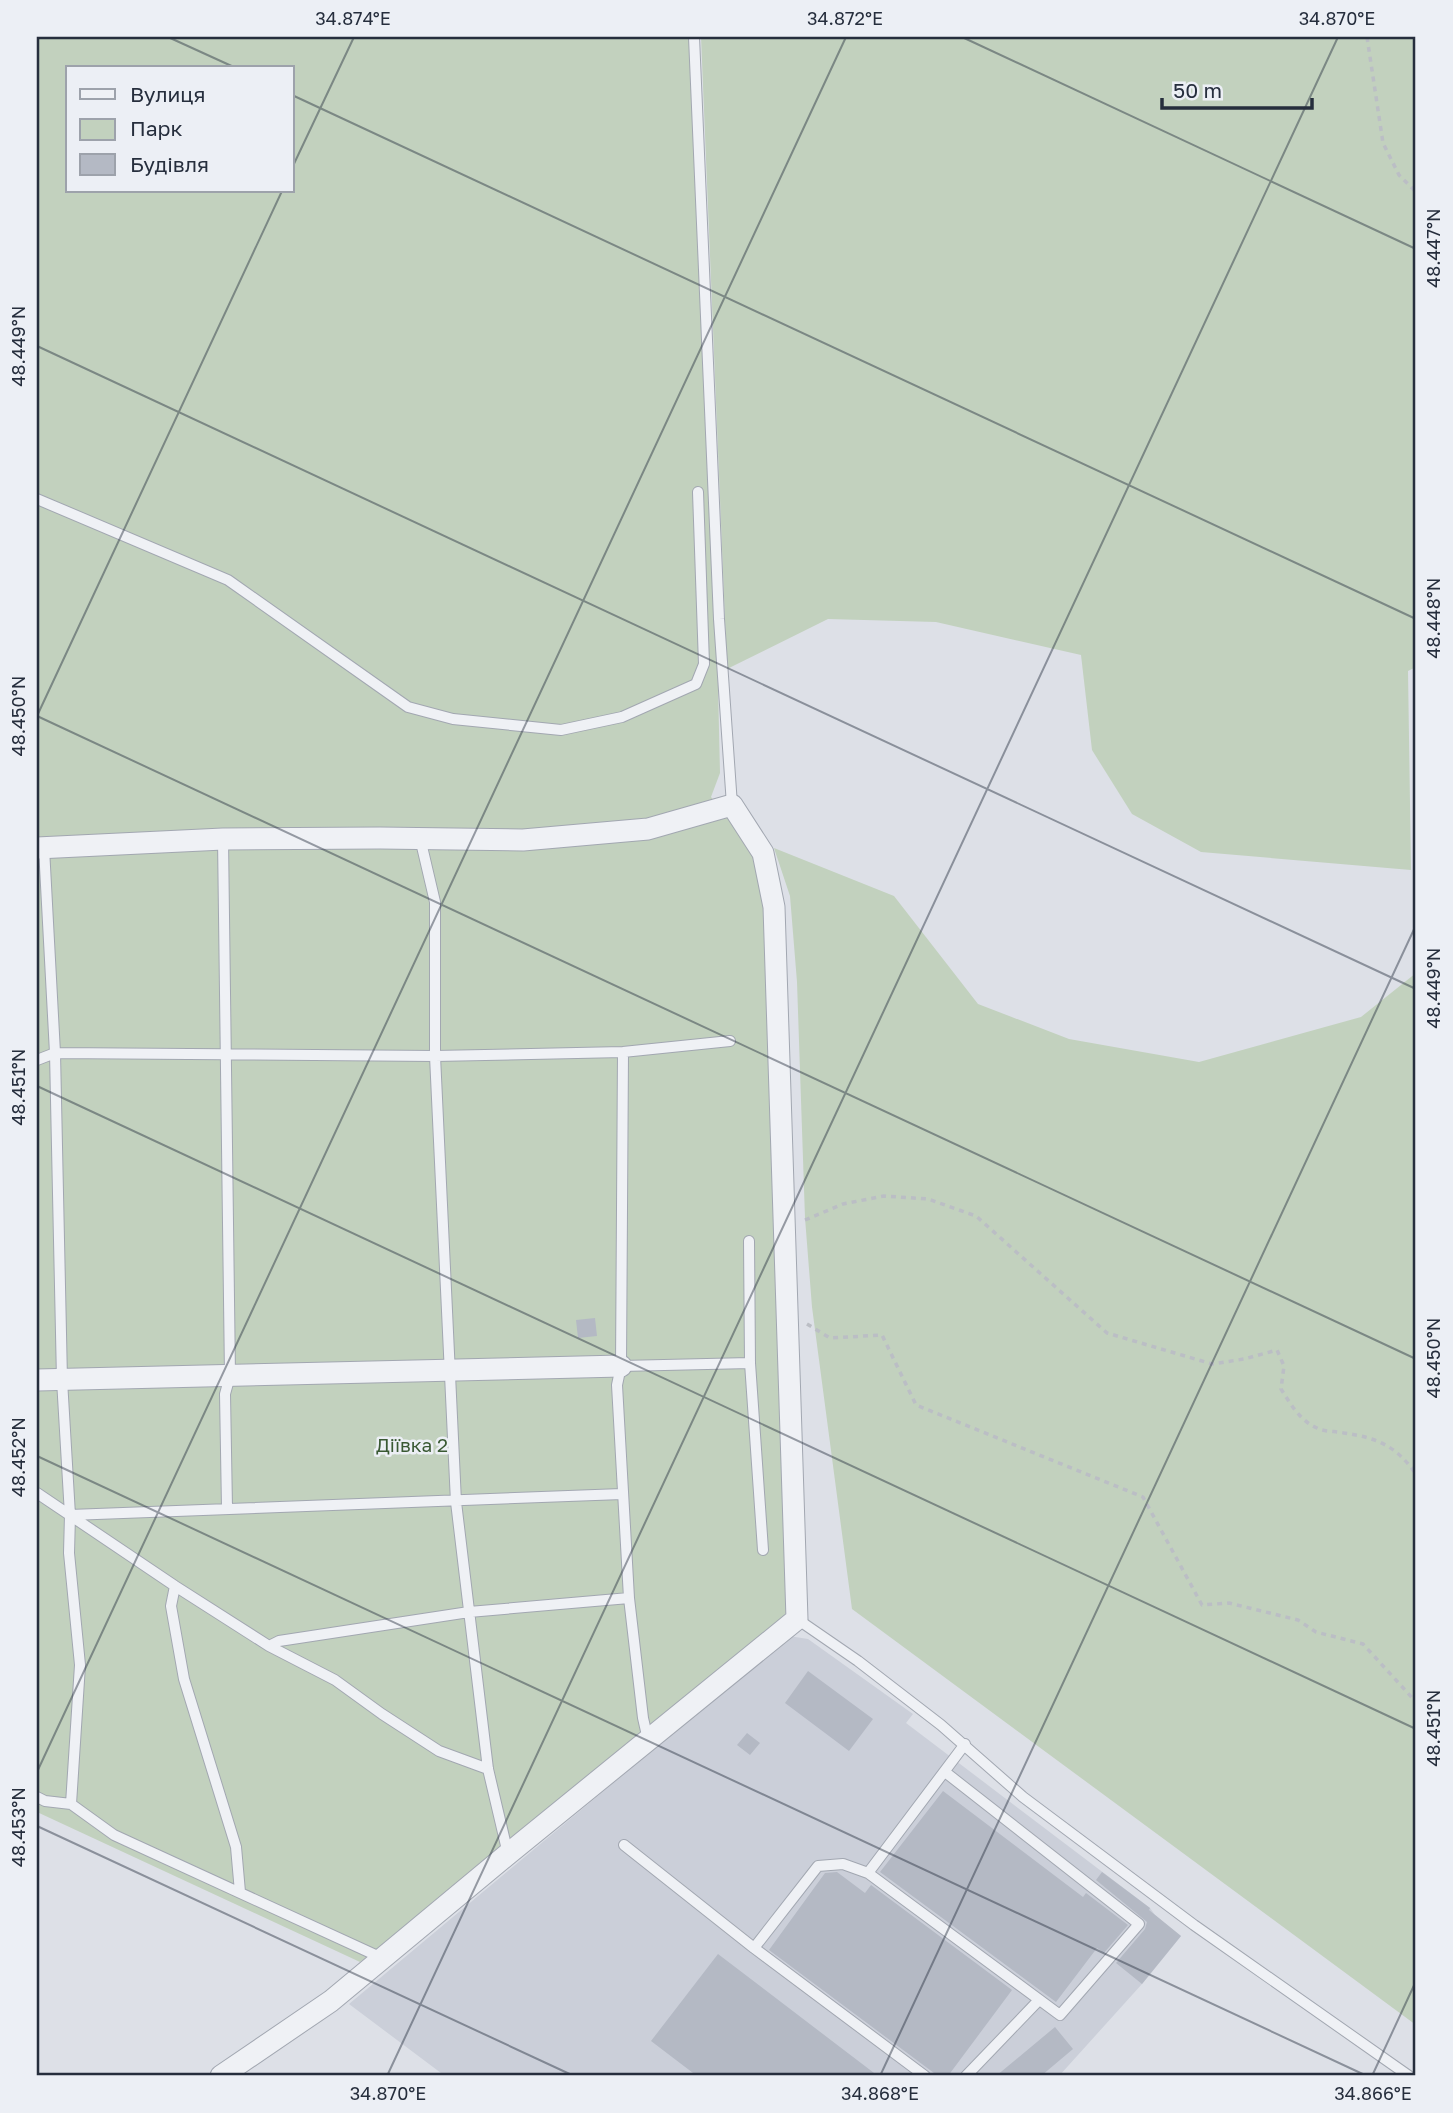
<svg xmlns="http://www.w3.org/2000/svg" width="1453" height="2113" font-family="'Golos Text',sans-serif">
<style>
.built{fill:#cbcfd9}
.green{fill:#c2d1be;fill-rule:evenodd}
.building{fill:#b4b9c4}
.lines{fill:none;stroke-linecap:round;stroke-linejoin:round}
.service-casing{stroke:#a2a7b1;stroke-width:12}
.minor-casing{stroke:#a2a7b1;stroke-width:23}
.path{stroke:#bbbec5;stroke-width:3.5;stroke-dasharray:5 5;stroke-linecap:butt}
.service{stroke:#eff1f5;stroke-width:10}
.minor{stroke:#eff1f5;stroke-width:21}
.ticks{fill:none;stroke:#262e3d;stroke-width:2;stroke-opacity:0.45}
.labels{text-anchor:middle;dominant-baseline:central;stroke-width:5;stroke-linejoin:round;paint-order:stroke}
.park-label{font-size:19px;fill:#395933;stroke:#eceff5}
.neatline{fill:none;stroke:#262e3d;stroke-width:2.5}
.ticks-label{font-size:18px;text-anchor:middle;fill:#262e3d}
</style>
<rect width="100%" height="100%" fill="#dde0e7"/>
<path class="built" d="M 789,1636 L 808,1639 L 913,1714 L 906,1723 L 1150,1908 L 1155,1915 L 1181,1936 L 1142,1984 L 1059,2076 L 445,2076 L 349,2004 Z"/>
<path class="green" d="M 37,37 L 690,37 L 718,686 L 720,773 L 711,797 L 749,841 L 766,906 L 793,1603 L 769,1637 L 483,1871 L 360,1962 L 37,1812 ZM 68,68 L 292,68 L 292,191 L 68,191 Z
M 701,37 L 1416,37 L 1416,667 L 1408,671 L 1411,870 L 1201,852 L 1132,814 L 1092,750 L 1081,655 L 936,622 L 828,619 L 727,669 Z
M 774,848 L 894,896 L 978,1004 L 1069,1039 L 1199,1062 L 1361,1017 L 1416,973 L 1416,2025 L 852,1609 L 812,1307 L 805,1218 L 797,982 L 790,896 Z"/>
<path class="building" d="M 595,1318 L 597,1336 L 578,1338 L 576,1320 Z
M 808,1671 L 873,1719 L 849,1751 L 785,1703 Z
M 747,1733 L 760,1743 L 750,1755 L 737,1745 Z
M 943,1791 L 1083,1897 L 1086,1893 L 1128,1925 L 1104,1953 L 1097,1948 L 1056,2002 L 880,1872 Z
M 837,1872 L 865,1893 L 871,1885 L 1012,1990 L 948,2076 L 938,2076 L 769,1950 L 825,1873 Z
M 1102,1872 L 1150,1908 L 1149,1910 L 1181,1936 L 1142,1984 L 1116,1963 L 1145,1929 L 1147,1922 L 1096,1880 Z
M 718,1954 L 878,2076 L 697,2076 L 651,2041 Z
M 1055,2027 L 1073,2049 L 1041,2076 L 996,2076 Z"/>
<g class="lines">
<g class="service-casing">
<path id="service" d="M 694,37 L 719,619 L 732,805
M 37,499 L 228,580 L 408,707 L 453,719 L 561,730 L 622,717 L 696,684 L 704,664 L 698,492
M 420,838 L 435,902 L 435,1056 L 456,1502 L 488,1769 L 508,1854
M 223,839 L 230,1376 L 225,1394 L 227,1508
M 44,848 L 55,1053 L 62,1380 L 70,1515 L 69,1553 L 80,1665 L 71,1804
M 623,1052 L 621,1366 L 617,1385 L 629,1598 L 643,1718 L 648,1740
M 37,1060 L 55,1053 L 435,1056 L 623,1052 L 730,1041
M 749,1241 L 750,1363 L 763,1550
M 621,1366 L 750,1363
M 37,1493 L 175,1586 L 269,1646 L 335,1680 L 382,1714 L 439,1751 L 488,1769
M 70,1515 L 622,1494
M 175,1586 L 171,1606 L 184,1679 L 236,1847 L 240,1892
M 797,1619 L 858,1661 L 941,1725 L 1023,1797 L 1194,1925 L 1409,2076
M 269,1646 L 279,1641 L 469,1612 L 629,1598
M 37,1797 L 45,1801 L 71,1804 L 114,1835 L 382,1958
M 624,1845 L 754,1948 L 925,2076
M 868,1873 L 965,1744
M 754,1948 L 818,1866 L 843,1864 L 868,1873 L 1060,2015 L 1139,1924 L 945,1772
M 966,2076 L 1039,2000"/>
</g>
<g class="minor-casing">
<path id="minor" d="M 37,848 L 223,839 L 380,838 L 523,840 L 648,829 L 732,805 L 763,853 L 774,907 L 797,1619 L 508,1854 L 331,2001 L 221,2076
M 37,1380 L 621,1366"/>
</g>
<path class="path" d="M 1367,37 L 1383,143 L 1399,175 L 1416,192
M 805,1220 L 843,1204 L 884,1196 L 928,1199 L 976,1216 L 1107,1333 L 1212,1364 L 1244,1359 L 1277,1350 L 1284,1366 L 1281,1389 C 1290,1403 1300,1421 1317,1428 C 1324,1432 1336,1431 1344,1433 C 1378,1438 1396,1446 1416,1474
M 807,1324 L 830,1338 L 882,1335 L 916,1405 L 1143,1497 L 1202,1605 L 1229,1603 L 1298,1620 L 1316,1632 L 1363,1644 L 1416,1702"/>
<use href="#service" class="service"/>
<use href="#minor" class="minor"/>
</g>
<path class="ticks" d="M 168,37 L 236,68M 962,37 L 1416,249M 292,95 L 1416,619M 292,168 L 354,37M 37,346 L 1416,989M 37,716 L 282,191M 37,716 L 1416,1359M 37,1086 L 1416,1729M 37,1456 L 1367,2076M 37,1772 L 846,37M 37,1826 L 574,2076M 387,2076 L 1338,37M 880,2076 L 1416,925M 1372,2076 L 1416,1981"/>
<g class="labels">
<g class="park-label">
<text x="412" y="1444">Діївка 2</text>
</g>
</g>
<rect width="1453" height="2113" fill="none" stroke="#eceff5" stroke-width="77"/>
<rect x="66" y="66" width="228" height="126" fill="#eceff5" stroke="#9da2ab" stroke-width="2"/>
<rect x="80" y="89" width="35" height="10" fill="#eff1f5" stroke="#9da2ab" stroke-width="2"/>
<text x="130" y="102" font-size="21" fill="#262e3d">Вулиця</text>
<rect x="80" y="119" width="35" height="21" fill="#c2d1be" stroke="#9da2ab" stroke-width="2"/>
<text x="130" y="136" font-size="21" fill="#262e3d">Парк</text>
<rect x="80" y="154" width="35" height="21" fill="#b4b9c4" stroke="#9da2ab" stroke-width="2"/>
<text x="130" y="172" font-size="21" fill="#262e3d">Будівля</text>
<path d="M1162 98v10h150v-10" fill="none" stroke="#262e3d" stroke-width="3.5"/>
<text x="1173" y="98" font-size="21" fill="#262e3d" stroke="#eceff5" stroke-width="5" paint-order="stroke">50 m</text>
<rect x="38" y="38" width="1376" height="2036" class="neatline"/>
<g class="ticks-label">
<text x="353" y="25">34.874°E</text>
<text x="845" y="25">34.872°E</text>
<text x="1337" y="25">34.870°E</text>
<text transform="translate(1434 248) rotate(-90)" y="6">48.447°N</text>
<text transform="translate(19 346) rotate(-90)" y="6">48.449°N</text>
<text transform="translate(1434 618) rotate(-90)" y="6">48.448°N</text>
<text transform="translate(19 716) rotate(-90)" y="6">48.450°N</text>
<text transform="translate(1434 988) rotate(-90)" y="6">48.449°N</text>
<text transform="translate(19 1087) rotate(-90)" y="6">48.451°N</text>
<text transform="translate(1434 1358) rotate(-90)" y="6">48.450°N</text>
<text transform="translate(19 1457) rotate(-90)" y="6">48.452°N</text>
<text transform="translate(1434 1728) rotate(-90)" y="6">48.451°N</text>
<text transform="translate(19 1827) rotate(-90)" y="6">48.453°N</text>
<text x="388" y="2100">34.870°E</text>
<text x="880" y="2100">34.868°E</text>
<text x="1373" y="2100">34.866°E</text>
</g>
</svg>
